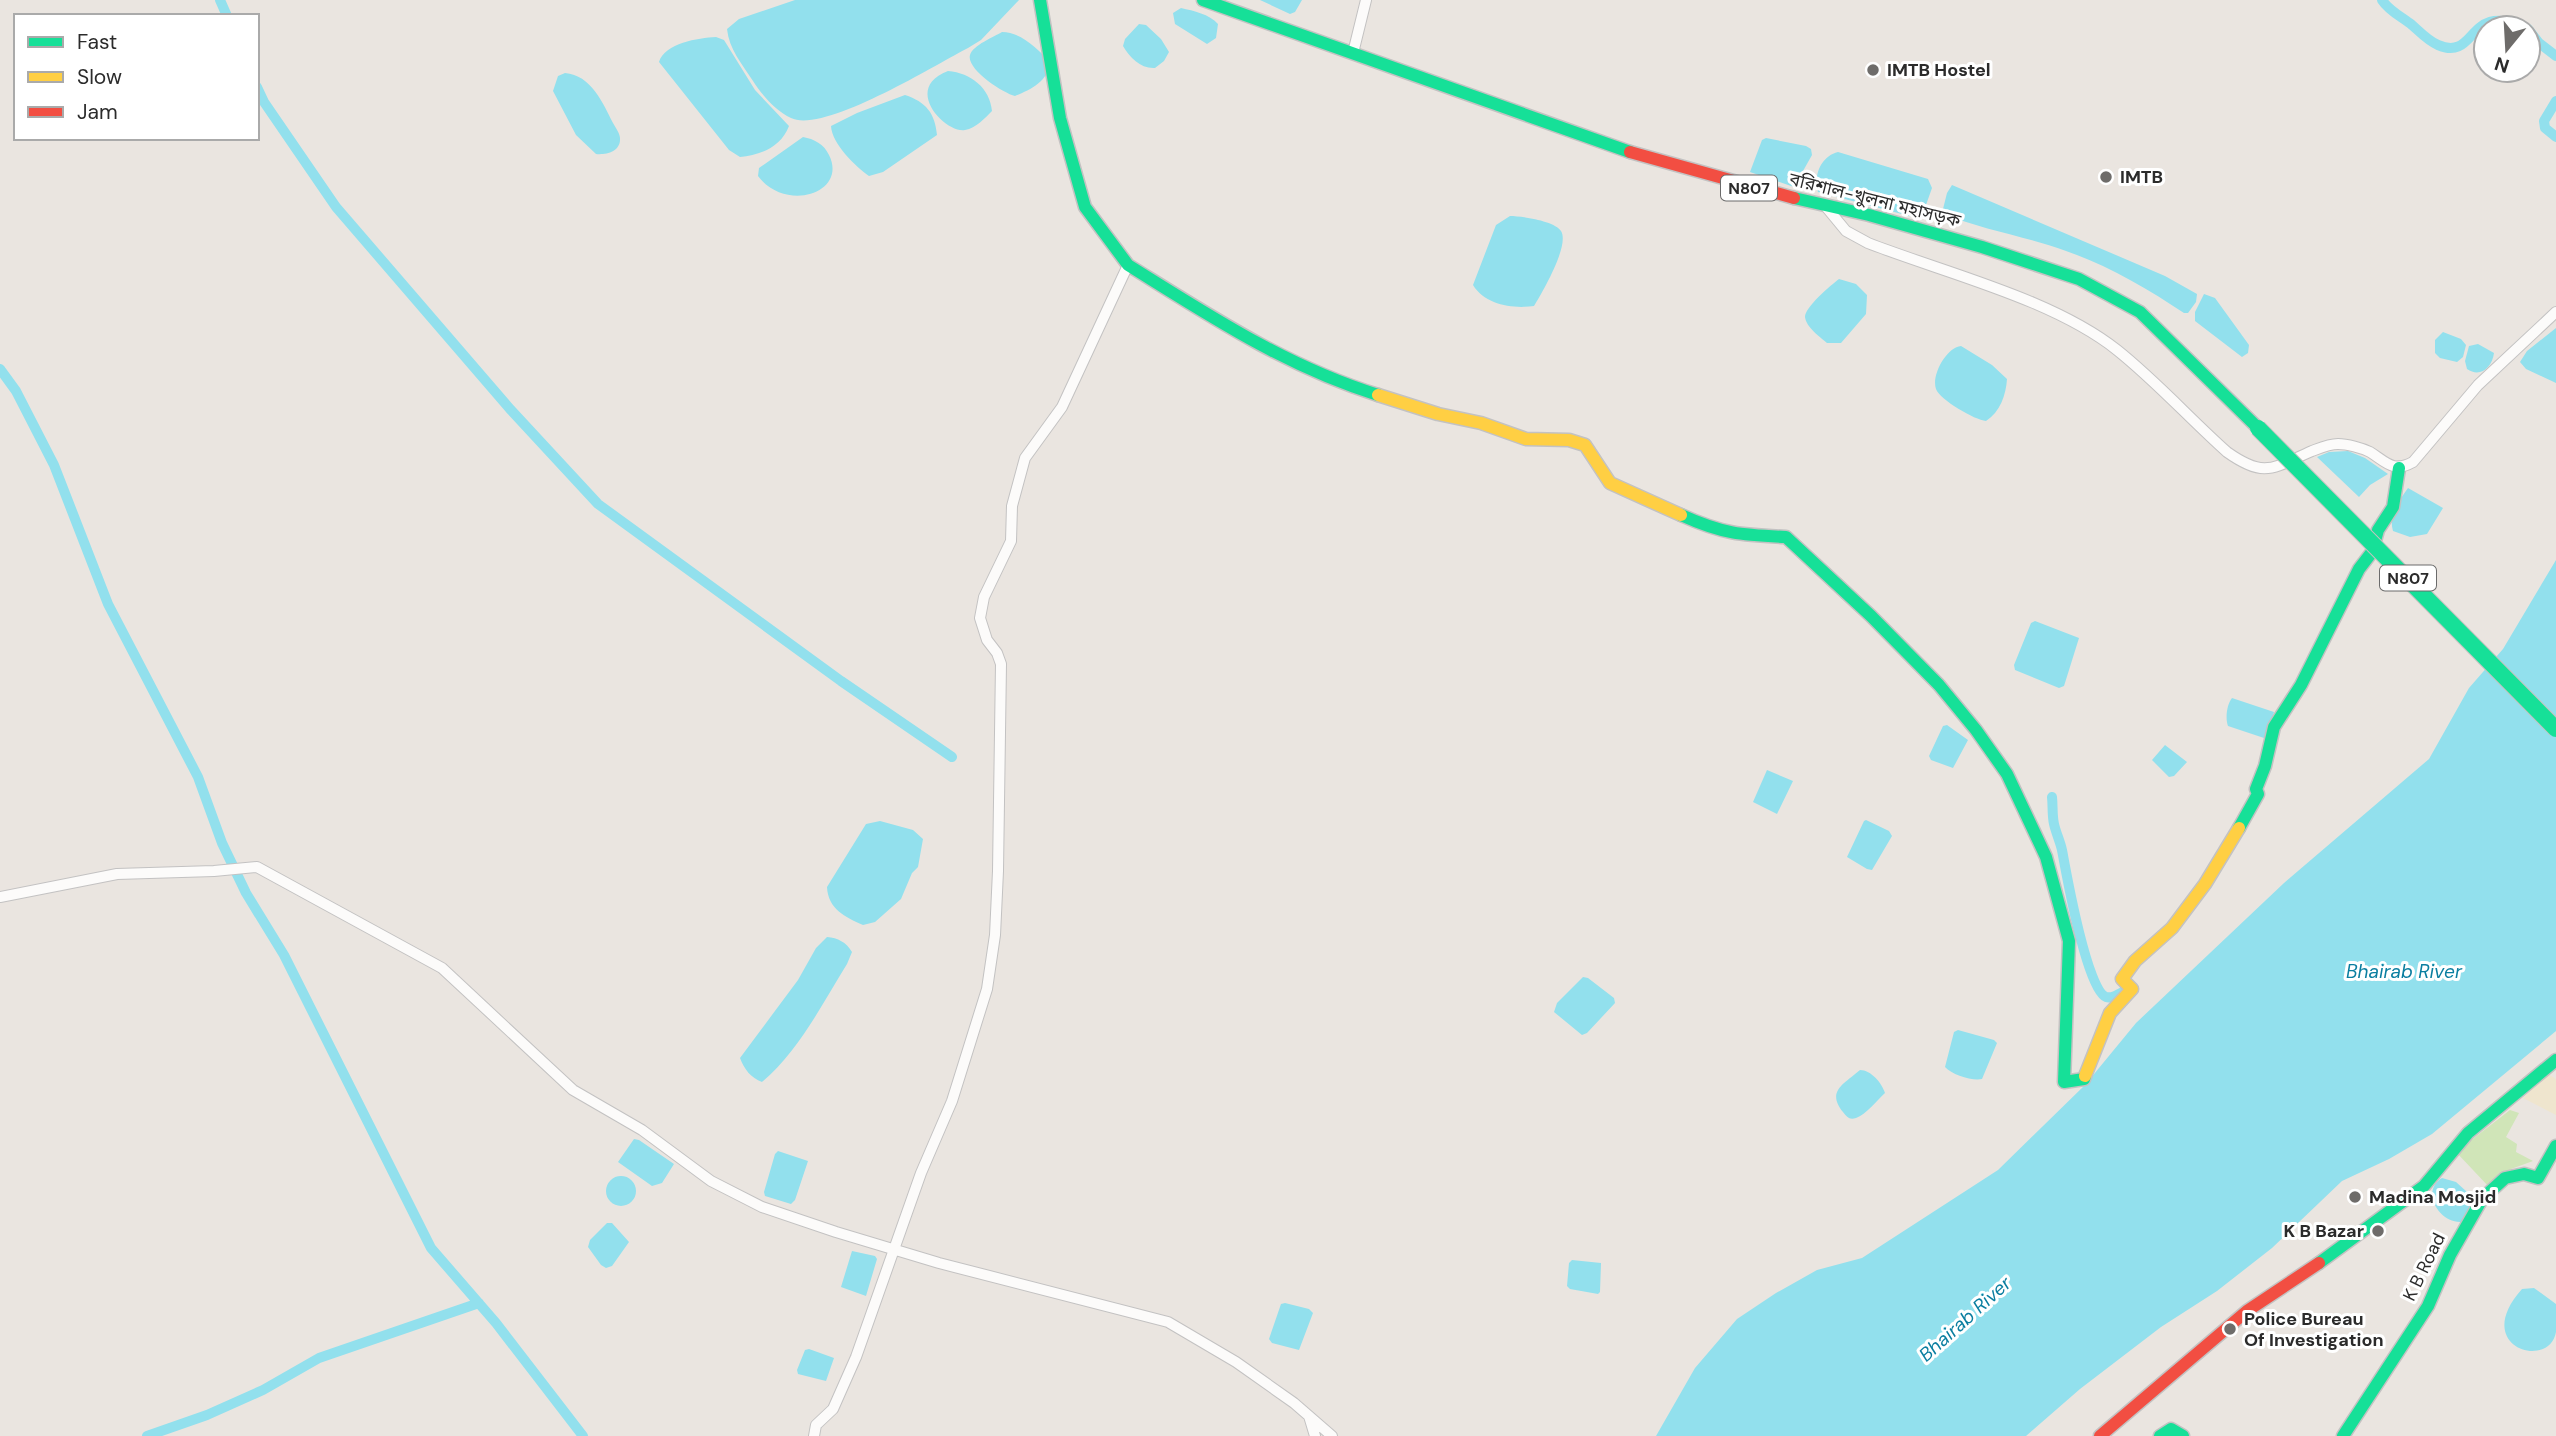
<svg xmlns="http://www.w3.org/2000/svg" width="2556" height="1436" font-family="'DM Sans','Noto Sans Bengali',sans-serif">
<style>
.green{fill:#d0e5b8}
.sand{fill:#efe5ce}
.water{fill:#92e0ed}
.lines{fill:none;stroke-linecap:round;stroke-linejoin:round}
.canal{stroke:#92e0ed;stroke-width:10}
.street-casing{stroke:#c3c2c2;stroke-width:12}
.fast-casing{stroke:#c3c2c2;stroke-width:15}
.slow-casing{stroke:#c3c2c2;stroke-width:15}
.jam-casing{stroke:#c3c2c2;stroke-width:15}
.street{stroke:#fcfbfa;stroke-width:10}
.fast{stroke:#16e098;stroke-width:12}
.slow{stroke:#ffcf43;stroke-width:12}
.jam{stroke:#f24e42;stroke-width:12}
.fast-bridge-casing{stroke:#c5c3c1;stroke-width:18;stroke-linecap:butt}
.fast-bridge{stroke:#16e098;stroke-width:16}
.poi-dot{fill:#6e6c6a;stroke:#fff;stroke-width:2.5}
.labels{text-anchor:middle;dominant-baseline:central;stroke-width:6;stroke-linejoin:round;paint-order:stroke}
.shield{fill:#fff;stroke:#6b6b6b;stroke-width:2}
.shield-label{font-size:16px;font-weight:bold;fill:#2b2b2b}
.poi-label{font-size:18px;font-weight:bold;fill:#2b2b2b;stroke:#fff;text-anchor:start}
.street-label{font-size:18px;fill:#2b2b2b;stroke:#fff}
.water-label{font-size:19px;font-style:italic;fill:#0a7ea0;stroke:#fff}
</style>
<rect width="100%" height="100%" fill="#eae5e0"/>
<path class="green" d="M 2510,1110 L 2519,1113 L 2506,1137 L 2517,1144 L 2516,1152 L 2533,1161 L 2511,1169 L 2490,1188 L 2456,1152 Z"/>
<path class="sand" d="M 2548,1074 L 2556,1079 L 2556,1115 L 2523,1098 Z"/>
<path class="water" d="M 795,0 L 1019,0 L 981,40 L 968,48 C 935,65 824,134 791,118 C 776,111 762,95 753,81 C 742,64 729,49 727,29 L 739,19 Z
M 1260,0 L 1302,0 L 1295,12 L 1290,14 Z
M 1181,8 C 1194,11 1209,14 1218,24 L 1216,38 L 1207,44 L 1175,24 L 1173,13 Z
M 1139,24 L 1146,25 L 1161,39 L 1169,52 L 1164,61 L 1155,68 C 1141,69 1130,58 1123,46 L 1125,39 Z
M 1002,32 C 1021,32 1038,49 1050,62 C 1049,81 1030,90 1015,96 C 1003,93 966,69 970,55 C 973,45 994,37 1002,32 Z
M 716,37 L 724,40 L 755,90 L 789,126 C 781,147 761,155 740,157 L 729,150 L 659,62 C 665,43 698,38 716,37 Z
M 948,71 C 971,73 990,88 992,111 C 985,118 976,128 965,130 C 947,134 901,89 948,71 Z
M 565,73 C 591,75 603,103 613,123 C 616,128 620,134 620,138 C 621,152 606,155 596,154 L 576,135 L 553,91 L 558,76 Z
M 905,95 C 926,102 935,113 937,135 L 883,172 L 869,176 C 855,166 832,144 831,126 L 857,113 Z
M 803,137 C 814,139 824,144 829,155 C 848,193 786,213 758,176 L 759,168 Z
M 1766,138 L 1806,146 L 1811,149 L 1812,155 L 1794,187 L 1750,172 L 1762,140 Z
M 1838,152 L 1928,179 L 1932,188 L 1921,219 L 1818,192 C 1813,176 1821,156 1838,152 Z
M 1952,185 L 2165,276 L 2197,294 L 2196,302 L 2188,313 L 2184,313 C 2148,289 2107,265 2066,251 C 2025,236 1982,230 1942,213 L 1947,193 Z
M 1510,216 C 1521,216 1555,221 1561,231 C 1570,245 1542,293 1534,306 C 1513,309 1485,305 1473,285 L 1496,225 Z
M 1839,279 L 1856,284 L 1867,295 L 1866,314 L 1841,343 L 1827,343 C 1820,337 1806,327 1805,317 C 1805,307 1831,285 1839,279 Z
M 2204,294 L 2215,298 L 2249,345 L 2248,353 L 2242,357 L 2195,321 L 2195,312 Z
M 2556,328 L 2556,383 L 2526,369 L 2520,362 L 2527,351 Z
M 2443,332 L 2461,339 L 2466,345 L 2463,357 L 2457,362 L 2440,358 L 2435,353 L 2435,340 Z
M 2478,344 L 2494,353 C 2492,368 2480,378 2467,369 L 2465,361 L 2469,346 Z
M 1961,346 L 1992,365 L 2007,379 C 2006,395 2000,412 1986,421 C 1975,420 1940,400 1936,389 C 1931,375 1947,347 1961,346 Z
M 2348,451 L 2365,458 L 2388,474 L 2370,485 L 2359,497 L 2317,457 L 2329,452 Z
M 2408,488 L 2443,508 L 2427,534 L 2410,537 L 2393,531 C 2388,515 2399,501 2408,488 Z
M 2556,560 L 2556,1031 L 2432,1134 L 2389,1159 L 2342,1181 L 2272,1248 L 2217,1291 L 2161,1327 L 2080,1389 L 2026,1436 L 1656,1436 L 1695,1368 L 1737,1319 L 1776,1293 L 1817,1270 L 1862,1258 L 1998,1170 L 2085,1085 L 2136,1023 L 2284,883 L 2429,759 L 2469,688 L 2503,649 Z
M 2035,621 L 2079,638 L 2064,686 L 2059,688 L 2015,670 L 2014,665 L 2031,623 Z
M 2232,698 L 2274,712 L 2267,739 L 2228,726 C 2225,718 2227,704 2232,698 Z
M 1947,725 L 1968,740 L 1953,768 L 1931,760 L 1929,756 L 1943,726 Z
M 2165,745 L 2187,762 L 2174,776 L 2169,777 L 2152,760 Z
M 1767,770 L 1793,781 L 1777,814 L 1753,802 Z
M 1866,820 L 1889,831 L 1892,836 L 1872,870 L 1867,869 L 1847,857 L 1864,821 Z
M 880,821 L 913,830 L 923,839 L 918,867 L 912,873 L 901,899 L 875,922 L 863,925 C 845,917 828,909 827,887 L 866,824 Z
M 827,937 C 838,938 846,942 852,952 L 847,964 C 822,1004 799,1051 762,1082 C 751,1078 744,1069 740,1058 L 798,980 L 816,948 Z
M 1583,977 L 1588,978 L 1614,998 L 1615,1003 L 1587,1033 L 1582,1035 L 1554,1012 L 1557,1003 Z
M 1958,1030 L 1994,1040 L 1997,1043 L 1982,1079 C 1972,1081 1952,1075 1945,1067 L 1954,1032 Z
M 1860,1070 C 1871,1070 1882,1083 1885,1093 C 1877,1100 1866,1115 1856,1118 C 1849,1120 1847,1117 1843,1112 C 1826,1091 1844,1084 1860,1070 Z
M 634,1139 L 639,1140 L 674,1164 L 662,1183 L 652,1186 L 618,1162 Z
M 778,1151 L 808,1161 L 795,1200 L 791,1204 L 765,1196 L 764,1192 L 775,1154 Z
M606 1191a15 15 0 1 1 30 0a15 15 0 1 1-30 0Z
M 2442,1178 L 2456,1182 L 2477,1201 L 2461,1222 C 2439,1223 2420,1191 2442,1178 Z
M 607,1223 L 612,1223 L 629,1242 L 612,1266 L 606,1268 L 601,1265 L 588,1247 L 590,1240 Z
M 852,1251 L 875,1256 L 877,1259 L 866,1296 L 841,1287 Z
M 1572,1260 L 1601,1263 L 1600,1292 L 1598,1294 L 1570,1289 L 1567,1286 L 1569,1263 Z
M 2534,1288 L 2556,1304 C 2556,1312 2556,1323 2556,1332 C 2549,1371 2470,1347 2522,1289 Z
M 1285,1303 L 1309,1309 L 1313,1313 L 1299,1350 L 1272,1343 L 1269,1339 L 1281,1304 Z
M 809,1349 L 834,1358 L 826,1381 L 798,1374 L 797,1370 L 805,1350 Z"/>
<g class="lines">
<path class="canal" d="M 220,0 L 227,16
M 2382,0 C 2389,11 2402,17 2412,25 C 2420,32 2428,41 2438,45 C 2478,62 2466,0 2526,28
M 2528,29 L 2539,43 L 2556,56
M 257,87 L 264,102 L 336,207 L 510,409 L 598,504 L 841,681 L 952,757
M 2556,101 L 2544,121 L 2545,128 L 2556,137
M 0,369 L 16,391 L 54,465 L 108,604 L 198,777 L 222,843 L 246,893 L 284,955 L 431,1248 L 496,1323 L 583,1436
M 2052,797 C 2053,806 2052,815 2054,824 C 2056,833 2060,841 2062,850 C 2066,872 2087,991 2106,997 C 2113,999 2120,993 2126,990
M 147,1436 L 207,1415 L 263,1390 L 319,1358 L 479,1303"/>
<g class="street-casing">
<path id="street" d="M 1353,53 L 1366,0
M 1827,208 L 1846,231 L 1868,243 C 1945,273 2053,299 2117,350 C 2156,381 2190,419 2227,452 C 2265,479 2273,468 2312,451 C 2320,448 2329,444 2338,444 C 2347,444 2362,448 2370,452 C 2386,462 2393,473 2413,462 L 2478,385 L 2556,312
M 0,897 L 117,874 L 214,871 L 257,867 L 442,968 L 573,1090 L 642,1130 L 711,1181 L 762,1207 L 836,1232 L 939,1263 L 1168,1322 L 1236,1362 L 1294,1403 L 1332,1436
M 1309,1416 L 1315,1436
M 814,1436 L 816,1425 L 833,1409 L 856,1357 L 921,1173 L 952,1101 L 987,989 L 995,935 L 998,871 L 1001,664 L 997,653 L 987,640 L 980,618 L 984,597 L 1011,541 L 1012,506 L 1025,458 L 1062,407 L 1128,265"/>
</g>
<g class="fast-casing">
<path id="fast" d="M 1040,0 L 1060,118 L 1085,207 L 1128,265 C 1210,316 1285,366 1378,395
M 1203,0 L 1630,152
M 1794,198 L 1869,215 L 1982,247 L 2079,279 L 2140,312 L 2258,428
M 1681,515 C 1723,534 1741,535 1786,537 L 1871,616 L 1939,685 L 1976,730 L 2007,774 L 2046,857 L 2069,941 L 2064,1082 L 2084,1079 L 2085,1076
M 2239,828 L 2258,794 L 2256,789 L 2265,766 L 2274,727 L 2301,685 L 2359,569 L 2372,552 L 2378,530 L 2393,507 L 2399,468
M 2319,1263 L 2424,1186 L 2468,1133 L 2556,1060
M 2160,1436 L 2171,1429 L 2183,1436
M 2343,1436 L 2428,1306 L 2450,1255 L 2482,1199 L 2505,1178 L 2524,1174 L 2538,1178 L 2556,1146"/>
</g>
<g class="slow-casing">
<path id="slow" d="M 1378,395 L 1438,414 L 1481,423 L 1526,439 L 1569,440 L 1585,445 L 1610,483 L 1681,515
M 2085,1076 L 2110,1013 L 2132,989 L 2122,979 L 2135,961 L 2172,928 L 2205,884 L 2239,828"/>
</g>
<g class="jam-casing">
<path id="jam" d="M 1630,152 L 1794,198
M 2100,1436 L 2247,1311 L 2319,1263"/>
</g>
<use href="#street" class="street"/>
<use href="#fast" class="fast"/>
<use href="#slow" class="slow"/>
<use href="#jam" class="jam"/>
<g class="fast-bridge-casing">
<path id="fast-bridge" d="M 2258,428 L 2556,729"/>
</g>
<use href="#fast-bridge" class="fast-bridge"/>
</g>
<g class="poi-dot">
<circle cx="1873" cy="70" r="7"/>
<circle cx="2106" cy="177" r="7"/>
<circle cx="2355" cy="1197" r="7"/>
<circle cx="2378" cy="1231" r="7"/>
<circle cx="2230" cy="1329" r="7"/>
</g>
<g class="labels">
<g class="shield">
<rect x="1721" y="175.5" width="56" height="25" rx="5"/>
<rect x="2380" y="565.5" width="56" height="25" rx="5"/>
</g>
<g class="shield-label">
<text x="1749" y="188">N807</text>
<text x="2408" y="578">N807</text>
</g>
<g class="poi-label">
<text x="1887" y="70">IMTB Hostel</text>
<text x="2120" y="177">IMTB</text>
<text x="2369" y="1197">Madina Mosjid</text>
<text x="2364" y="1231" text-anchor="end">K B Bazar</text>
<text x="2244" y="1319">Police Bureau<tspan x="2244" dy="21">Of Investigation</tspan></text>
</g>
<g class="street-label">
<text transform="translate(1875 200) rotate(14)">বরিশাল-খুলনা মহাসড়ক</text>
<text transform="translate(2424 1267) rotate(-64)">K B Road</text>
</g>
<g class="water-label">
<text x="2404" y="971">Bhairab River</text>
<text transform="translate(1965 1319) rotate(-42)">Bhairab River</text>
</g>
</g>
<rect x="14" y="14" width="245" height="126" fill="#ffffff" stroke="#aaaaaa" stroke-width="2"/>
<rect x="28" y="37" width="35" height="10" fill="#16e098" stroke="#aaaaaa" stroke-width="2"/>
<text x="77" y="49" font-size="21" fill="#2b2b2b">Fast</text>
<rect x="28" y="72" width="35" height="10" fill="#ffcf43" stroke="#aaaaaa" stroke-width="2"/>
<text x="77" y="84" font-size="21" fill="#2b2b2b">Slow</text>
<rect x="28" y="107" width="35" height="10" fill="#f24e42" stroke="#aaaaaa" stroke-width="2"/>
<text x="77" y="119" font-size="21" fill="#2b2b2b">Jam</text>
<g transform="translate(2507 49) rotate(198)"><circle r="33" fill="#ffffff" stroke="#aaaaaa" stroke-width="2"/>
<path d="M0-5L12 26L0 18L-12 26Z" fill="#6e6c6a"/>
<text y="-10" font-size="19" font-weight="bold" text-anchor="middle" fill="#2b2b2b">N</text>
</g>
</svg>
